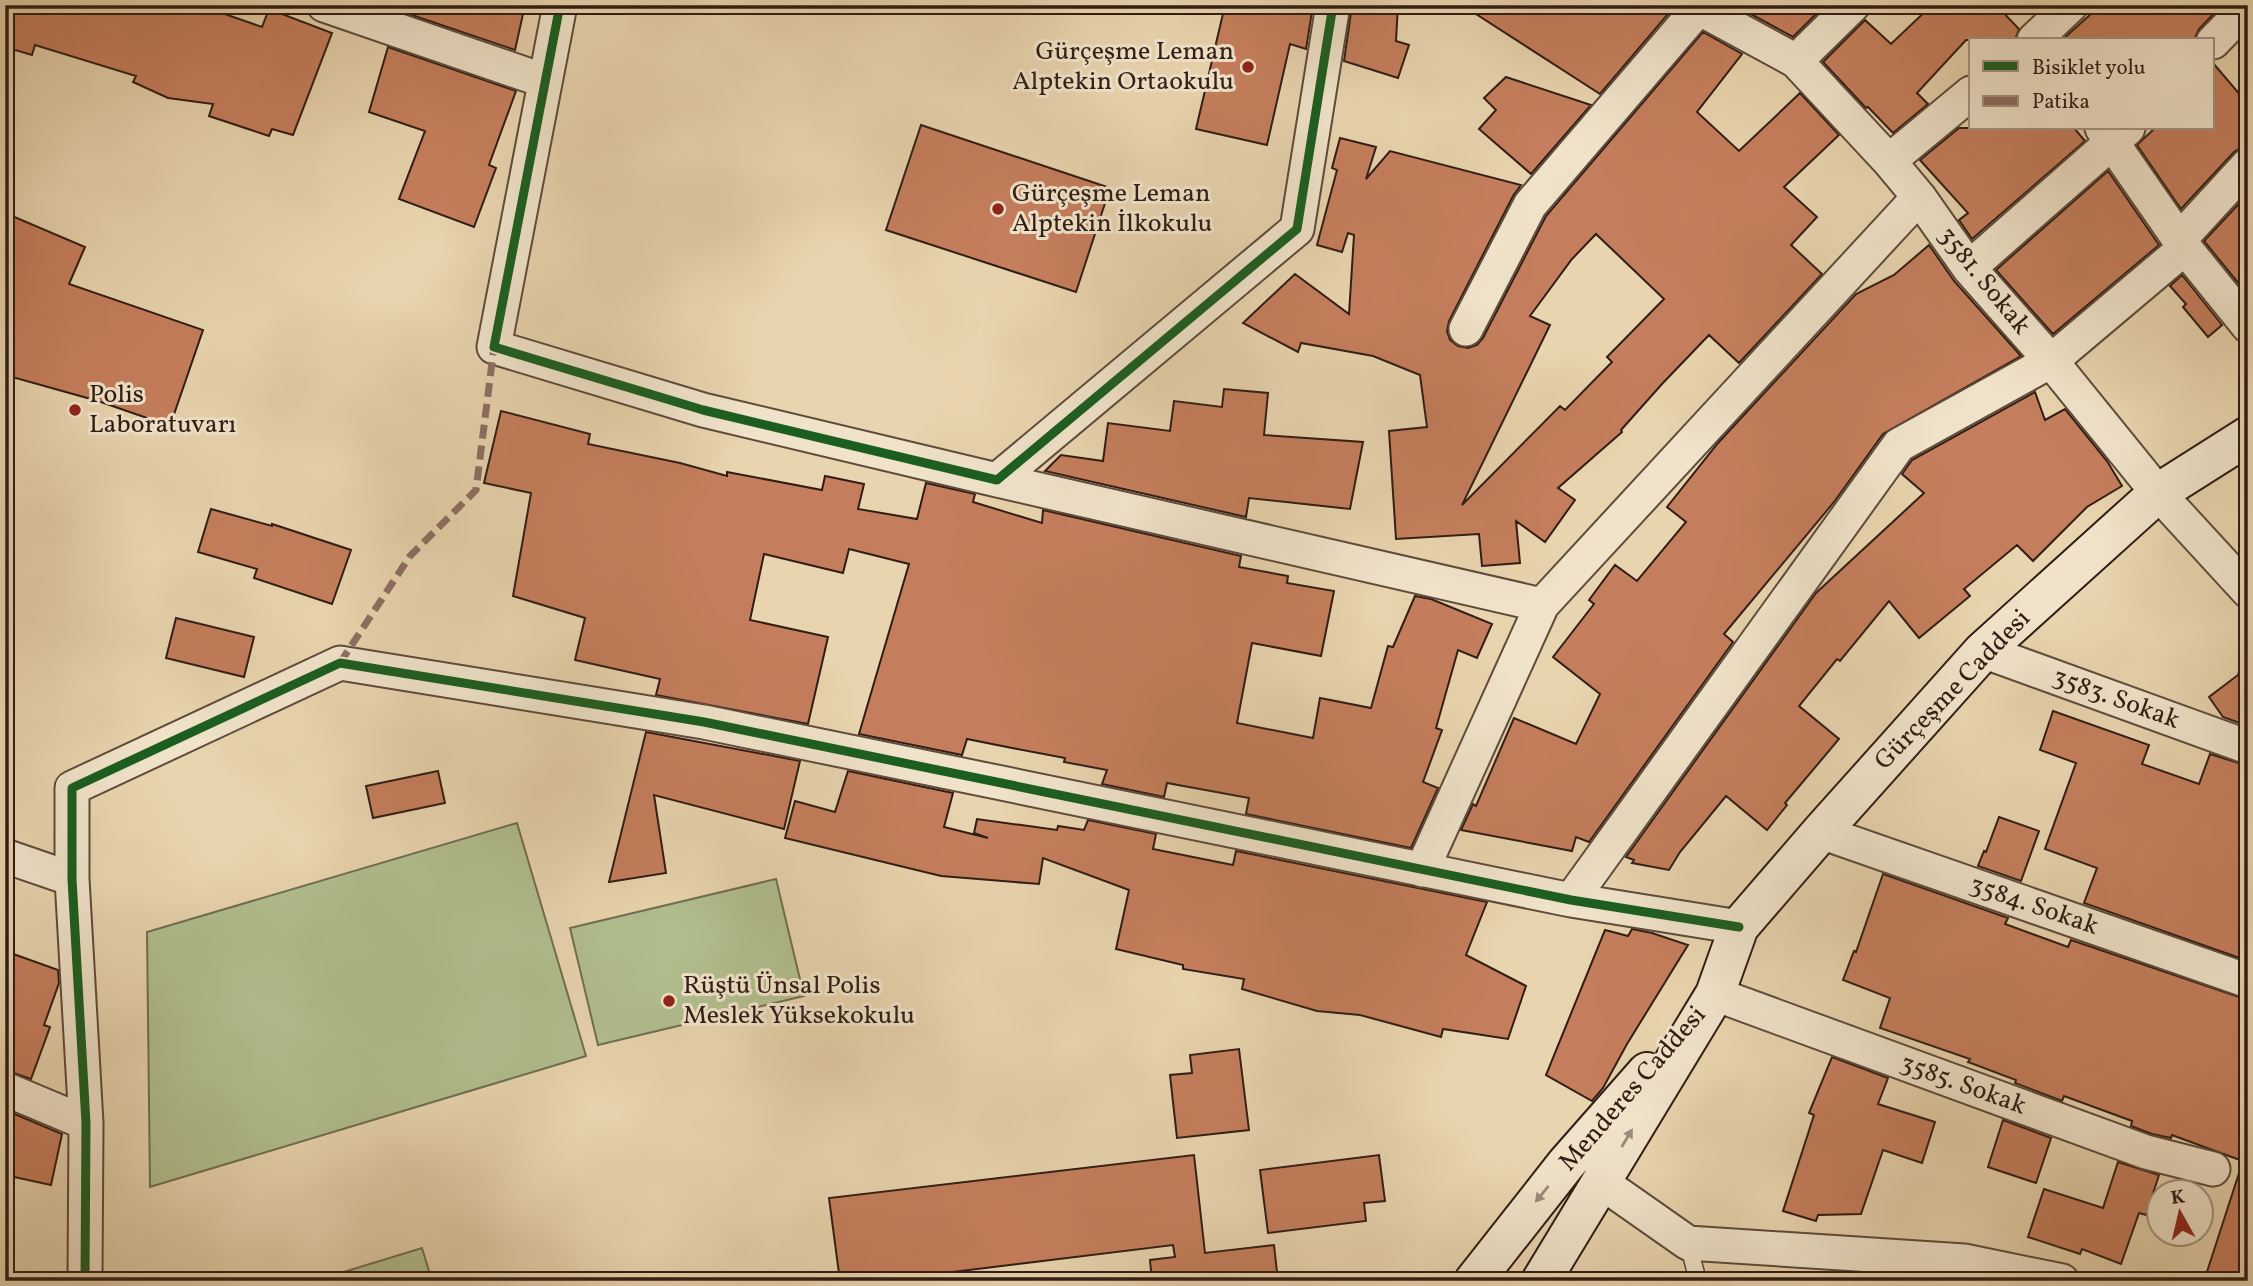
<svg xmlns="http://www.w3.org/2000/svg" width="2253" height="1286" font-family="Vollkorn,serif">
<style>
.green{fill:#b1be8e;stroke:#706e52;stroke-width:2}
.building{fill:#c57e5d;stroke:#301d15;stroke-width:2;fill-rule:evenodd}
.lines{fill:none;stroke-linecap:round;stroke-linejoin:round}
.lane-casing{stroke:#5e4b3b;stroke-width:19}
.street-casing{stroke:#5e4b3b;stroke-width:37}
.secondary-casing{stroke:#301d15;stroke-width:42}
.lane{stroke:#f0e3ca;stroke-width:16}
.street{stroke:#f0e3ca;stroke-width:33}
.secondary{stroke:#f0e3ca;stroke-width:38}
.quiet{stroke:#8d6e63;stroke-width:7;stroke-dasharray:14 7;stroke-linecap:butt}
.cycleway-casing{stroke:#f0e3ca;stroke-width:13}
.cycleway{stroke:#1b5e20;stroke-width:9}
.oneway{fill:#9a8a79}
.poi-dot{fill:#8f2418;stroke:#f0e3ca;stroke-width:2.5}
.labels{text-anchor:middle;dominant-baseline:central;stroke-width:6;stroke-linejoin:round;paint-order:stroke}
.poi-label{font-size:26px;fill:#301d15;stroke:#f0e3ca;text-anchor:start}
.street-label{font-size:26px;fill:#301d15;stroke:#f0e3ca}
</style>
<rect width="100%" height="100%" fill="#e8d4ae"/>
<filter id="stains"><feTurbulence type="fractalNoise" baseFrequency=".00286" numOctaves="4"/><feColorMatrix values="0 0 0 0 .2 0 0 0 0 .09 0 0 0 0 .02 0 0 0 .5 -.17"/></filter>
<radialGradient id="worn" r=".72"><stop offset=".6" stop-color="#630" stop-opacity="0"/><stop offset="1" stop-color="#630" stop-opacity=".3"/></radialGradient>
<path class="green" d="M 517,823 L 586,1056 L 150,1187 L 147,932 Z
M 776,879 L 804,996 L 598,1045 L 570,928 Z
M 422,1248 L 432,1281 L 338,1281 L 337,1274 Z"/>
<path class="building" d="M 5,5 L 199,5 L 262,27 L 269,9 L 332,33 L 293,135 L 272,129 L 269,136 L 209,116 L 213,104 L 168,98 L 133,82 L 136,76 L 35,45 L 32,55 L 5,47 Z
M 401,5 L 525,5 L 515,50 L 400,11 Z
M 1225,5 L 1313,5 L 1306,49 L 1290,44 L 1267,145 L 1196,129 Z
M 1352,5 L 1398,5 L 1396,41 L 1409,45 L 1398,78 L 1344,61 Z
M 1462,5 L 1674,5 L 1674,7 L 1600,94 Z
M 1734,5 L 1825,5 L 1793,37 Z
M 1932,5 L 1996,5 L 2019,29 L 2015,40 L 1966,40 L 1917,93 L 1928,104 L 1893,133 L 1868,107 L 1866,108 L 1823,62 L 1865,20 L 1891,44 Z
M 2101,5 L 2222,5 L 2199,29 L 2194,40 L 2062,40 Z
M 1703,32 L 1742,54 L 1697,112 L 1739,151 L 1800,93 L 1839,135 L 1784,187 L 1817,217 L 1791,245 L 1822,274 L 1739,363 L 1709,335 L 1662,384 L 1621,430 L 1622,432 L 1558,488 L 1575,500 L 1545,542 L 1516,521 L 1520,563 L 1482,566 L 1479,534 L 1396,539 L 1389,431 L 1427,427 L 1420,375 L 1373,356 L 1301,343 L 1298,352 L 1243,323 L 1295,274 L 1349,314 L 1354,235 L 1348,233 L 1342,252 L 1317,245 L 1337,170 L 1332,168 L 1340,138 L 1376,147 L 1366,179 L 1390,151 L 1521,185 L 1513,196 L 1449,321 L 1447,331 L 1450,340 L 1458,346 L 1468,348 L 1477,345 L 1483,338 L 1546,216 ZM 1596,234 L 1664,299 L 1607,357 L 1612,362 L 1565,410 L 1560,406 L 1462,505 L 1550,325 L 1530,316 L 1572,259 Z
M 388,47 L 516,91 L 489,165 L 496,168 L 474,227 L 399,199 L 425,131 L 369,112 Z
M 2213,63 L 2248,104 L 2248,143 L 2234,152 L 2181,209 L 2137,145 L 2155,128 L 2213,128 Z
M 1506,77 L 1591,105 L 1531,174 L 1479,129 L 1496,110 L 1484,98 Z
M 921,125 L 1110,188 L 1076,292 L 886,230 Z
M 1959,128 L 2074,128 L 2085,141 L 1972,239 L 1959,220 L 1968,213 L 1920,160 Z
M 2108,171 L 2159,245 L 2053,334 L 1996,270 Z
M 2248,194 L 2248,295 L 2204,241 Z
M 5,213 L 85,247 L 69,284 L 203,330 L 170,426 L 98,401 L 5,375 Z
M 1929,245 L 1954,281 L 2021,356 L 1883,434 L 1834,502 L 1724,634 L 1733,642 L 1589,842 L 1576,837 L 1572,851 L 1461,830 L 1473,804 L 1476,806 L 1514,718 L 1576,744 L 1600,694 L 1553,657 L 1594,604 L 1589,600 L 1615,565 L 1637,581 L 1686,522 L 1667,507 L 1718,443 L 1856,294 L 1894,275 Z
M 2182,275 L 2222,325 L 2208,337 L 2183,307 L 2186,304 L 2170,286 Z
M 1224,389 L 1268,393 L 1264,435 L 1363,442 L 1350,509 L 1249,498 L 1246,517 L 1045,471 L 1061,455 L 1103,461 L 1108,423 L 1170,431 L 1174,401 L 1222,407 Z
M 2035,392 L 2045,420 L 2065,409 L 2107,461 L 2122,486 L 2087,507 L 2033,561 L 2017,545 L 1964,589 L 1970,596 L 1919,638 L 1889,601 L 1840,661 L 1837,659 L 1799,706 L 1839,739 L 1785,803 L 1787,805 L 1767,830 L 1726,796 L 1680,852 L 1669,870 L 1632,863 L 1634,860 L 1626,857 L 1816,593 L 1924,493 L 1902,474 L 1912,460 Z
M 501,411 L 590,434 L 588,444 L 680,463 L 727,476 L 727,472 L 822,490 L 825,476 L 864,484 L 858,509 L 917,519 L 926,483 L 975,494 L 973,502 L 1042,523 L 1043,510 L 1241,556 L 1239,567 L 1288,576 L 1287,583 L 1334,591 L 1321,656 L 1252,643 L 1237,723 L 1313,738 L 1320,698 L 1371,708 L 1388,646 L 1393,647 L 1415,596 L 1431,599 L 1492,624 L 1477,658 L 1458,650 L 1436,728 L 1442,730 L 1423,782 L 1438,788 L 1411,848 L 1246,814 L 1249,798 L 1167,783 L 1164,797 L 1102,784 L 1107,770 L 1064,762 L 1065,758 L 1012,748 L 967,739 L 962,755 L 859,734 L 909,564 L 849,549 L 843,573 L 764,554 L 750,620 L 828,637 L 808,724 L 656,695 L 660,679 L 575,660 L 585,618 L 513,596 L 531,493 L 484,483 Z
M 211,509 L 272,526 L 272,524 L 351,550 L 332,604 L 254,578 L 257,569 L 198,552 Z
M 176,618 L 254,637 L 244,677 L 166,658 Z
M 2243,660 L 2248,661 L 2248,726 L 2223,717 L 2209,697 L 2238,675 Z
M 2053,711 L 2149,745 L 2142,764 L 2199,784 L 2210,754 L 2248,766 L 2248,961 L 2084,903 L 2097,868 L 2045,849 L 2076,763 L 2040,750 Z
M 646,732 L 800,761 L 784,829 L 654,795 L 666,873 L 609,882 Z
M 438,771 L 445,803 L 373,818 L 366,786 Z
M 848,771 L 953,793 L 944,827 L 988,838 L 974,833 L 977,819 L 1057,830 L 1058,826 L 1084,830 L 1088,820 L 1156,834 L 1153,849 L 1233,865 L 1236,851 L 1487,902 L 1466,955 L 1526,986 L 1508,1039 L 1443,1029 L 1441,1037 L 1360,1015 L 1317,1011 L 1242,989 L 1244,979 L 1183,969 L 1183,965 L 1116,949 L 1129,890 L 1043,858 L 1039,884 L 941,876 L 785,838 L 795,801 L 835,812 Z
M 1999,817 L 2039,831 L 2021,881 L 1978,866 L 1984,851 L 1986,852 Z
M 1883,874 L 2008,918 L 2005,924 L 2068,947 L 2071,940 L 2248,1000 L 2248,1163 L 2180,1138 L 2172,1135 L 2171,1138 L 2152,1134 L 2131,1126 L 2132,1121 L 2064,1096 L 2062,1101 L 2015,1083 L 2016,1080 L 1968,1062 L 1970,1059 L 1880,1028 L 1890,998 L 1843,980 L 1854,951 L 1856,952 Z
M 1632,929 L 1652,933 L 1688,945 L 1627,1044 L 1603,1088 L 1592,1101 L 1546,1075 L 1605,930 L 1628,936 Z
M 5,951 L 58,970 L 59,983 L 44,1025 L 50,1027 L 31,1079 L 5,1070 Z
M 1239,1049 L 1249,1130 L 1177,1138 L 1170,1075 L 1192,1073 L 1190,1055 Z
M 1832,1057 L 1888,1078 L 1878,1104 L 1935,1122 L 1922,1163 L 1883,1150 L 1861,1214 L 1818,1215 L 1816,1221 L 1783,1211 L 1814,1115 L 1809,1113 Z
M 5,1110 L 62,1134 L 51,1185 L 5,1175 Z
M 2003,1120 L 2051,1138 L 2036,1183 L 1988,1167 Z
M 1194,1155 L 1205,1253 L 1274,1245 L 1278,1281 L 1152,1281 L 1150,1260 L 1175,1257 L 1173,1245 L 879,1281 L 840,1281 L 829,1198 Z
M 1379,1155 L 1385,1201 L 1364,1203 L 1366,1221 L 1268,1233 L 1260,1170 Z
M 2118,1162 L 2159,1175 L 2146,1215 L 2139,1213 L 2121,1264 L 2082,1249 L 2080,1254 L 2028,1237 L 2044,1189 L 2103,1208 Z
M 2241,1167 L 2248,1168 L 2248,1268 L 2244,1281 L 2204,1281 Z"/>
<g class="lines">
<g class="lane-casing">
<path id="lane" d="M 1688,1243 L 1698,1281"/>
</g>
<g class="street-casing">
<path id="street" d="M 324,5 L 545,81
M 560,5 L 494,347 L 703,410 L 997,480 L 1297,229 L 1333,5
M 1693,5 L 1796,61 L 1889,161 L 1919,197 L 1969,268 L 2051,361 L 2158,493 L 2248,591
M 2034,40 L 2071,5
M 2213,42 L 2248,6
M 1796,61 L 1853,5
M 2102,128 L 2185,248
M 1889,161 L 1971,93
M 2179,240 L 2248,165
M 1969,268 L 2128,128
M 1466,329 L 1530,205 L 1698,9
M 997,480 L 1542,605 L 1919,197
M 1983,651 L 2248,747
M 1821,832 L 2248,981
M 5,856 L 72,879
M 1422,870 L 1542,605
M 1571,900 L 1899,445 L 2051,361 L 2185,248 L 2248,326
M 1715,994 L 2146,1152 L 2213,1169
M 5,1089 L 86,1123
M 1601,1182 L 1688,1243 L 1964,1261 L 2062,1281
M 85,1281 L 86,1123 L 72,879 L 72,788 L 340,663 L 704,722 L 1571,900 L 1739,927"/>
</g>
<g class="secondary-casing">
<path id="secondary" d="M 1474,1281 L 1566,1164 L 1647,1072
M 1541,1281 L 1715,994 L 1739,927 L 1821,832 L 1983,651 L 2158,493 L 2248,436"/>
</g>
<use href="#lane" class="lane"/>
<use href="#street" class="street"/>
<use href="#secondary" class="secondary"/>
<path class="quiet" d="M 340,663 L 410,556 L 476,490 L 494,347"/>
<g class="cycleway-casing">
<path id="cycleway" d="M 560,5 L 494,347 L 703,410 L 997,480 L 1297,229 L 1333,5
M 85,1281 L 86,1123 L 72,879 L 72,788 L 340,663 L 704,722 L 1571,900 L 1739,927"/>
</g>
<use href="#cycleway" class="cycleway"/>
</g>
<defs><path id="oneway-solid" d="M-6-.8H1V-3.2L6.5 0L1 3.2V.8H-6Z" transform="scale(1.75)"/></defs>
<g class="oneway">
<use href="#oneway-solid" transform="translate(1627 1138) rotate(-59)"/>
<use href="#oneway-solid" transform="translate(1542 1194) rotate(129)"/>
</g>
<g class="poi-dot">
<circle cx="1248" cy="67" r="7"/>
<circle cx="998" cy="209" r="7"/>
<circle cx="75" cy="410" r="7"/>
<circle cx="669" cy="1001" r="7"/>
</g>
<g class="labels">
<g class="poi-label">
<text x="1234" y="52" text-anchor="end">Gürçeşme Leman<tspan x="1234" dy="30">Alptekin Ortaokulu</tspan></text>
<text x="1012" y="194">Gürçeşme Leman<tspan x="1012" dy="30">Alptekin İlkokulu</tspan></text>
<text x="89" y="395">Polis<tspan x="89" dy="30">Laboratuvarı</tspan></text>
<text x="683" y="986">Rüştü Ünsal Polis<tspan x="683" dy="30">Meslek Yüksekokulu</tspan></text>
</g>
<g class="street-label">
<text transform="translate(1984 281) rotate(51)">3581. Sokak</text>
<text transform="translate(1953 690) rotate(-46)">Gürçeşme Caddesi</text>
<text transform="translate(2116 699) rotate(20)">3583. Sokak</text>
<text transform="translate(2034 906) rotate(19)">3584. Sokak</text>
<text transform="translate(1963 1085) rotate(20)">3585. Sokak</text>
<text transform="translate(1633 1089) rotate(-49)">Menderes Caddesi</text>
</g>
</g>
<rect width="2253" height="1286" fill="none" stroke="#e8d4ae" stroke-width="28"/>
<rect x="7" y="7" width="2239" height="1272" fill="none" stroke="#301d15" stroke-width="3.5"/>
<rect x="14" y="14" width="2225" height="1258" fill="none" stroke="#301d15" stroke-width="2"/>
<rect x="1969" y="38" width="245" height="91" fill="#f0e3ca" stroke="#a39482" stroke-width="2"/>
<rect x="1983" y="61" width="35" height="10" fill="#1b5e20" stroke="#a39482" stroke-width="2"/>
<text x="2032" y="74" font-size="21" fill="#301d15">Bisiklet yolu</text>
<rect x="1983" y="96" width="35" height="10" fill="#8d6e63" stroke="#a39482" stroke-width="2"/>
<text x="2032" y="108" font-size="21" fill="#301d15">Patika</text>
<g transform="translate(2180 1213) rotate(352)"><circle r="33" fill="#f0e3ca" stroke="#a39482" stroke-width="2"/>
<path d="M0-5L12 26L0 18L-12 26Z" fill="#8f2418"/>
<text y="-10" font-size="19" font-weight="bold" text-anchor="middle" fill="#301d15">K</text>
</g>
<rect width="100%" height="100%" filter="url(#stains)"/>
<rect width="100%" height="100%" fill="url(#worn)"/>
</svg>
